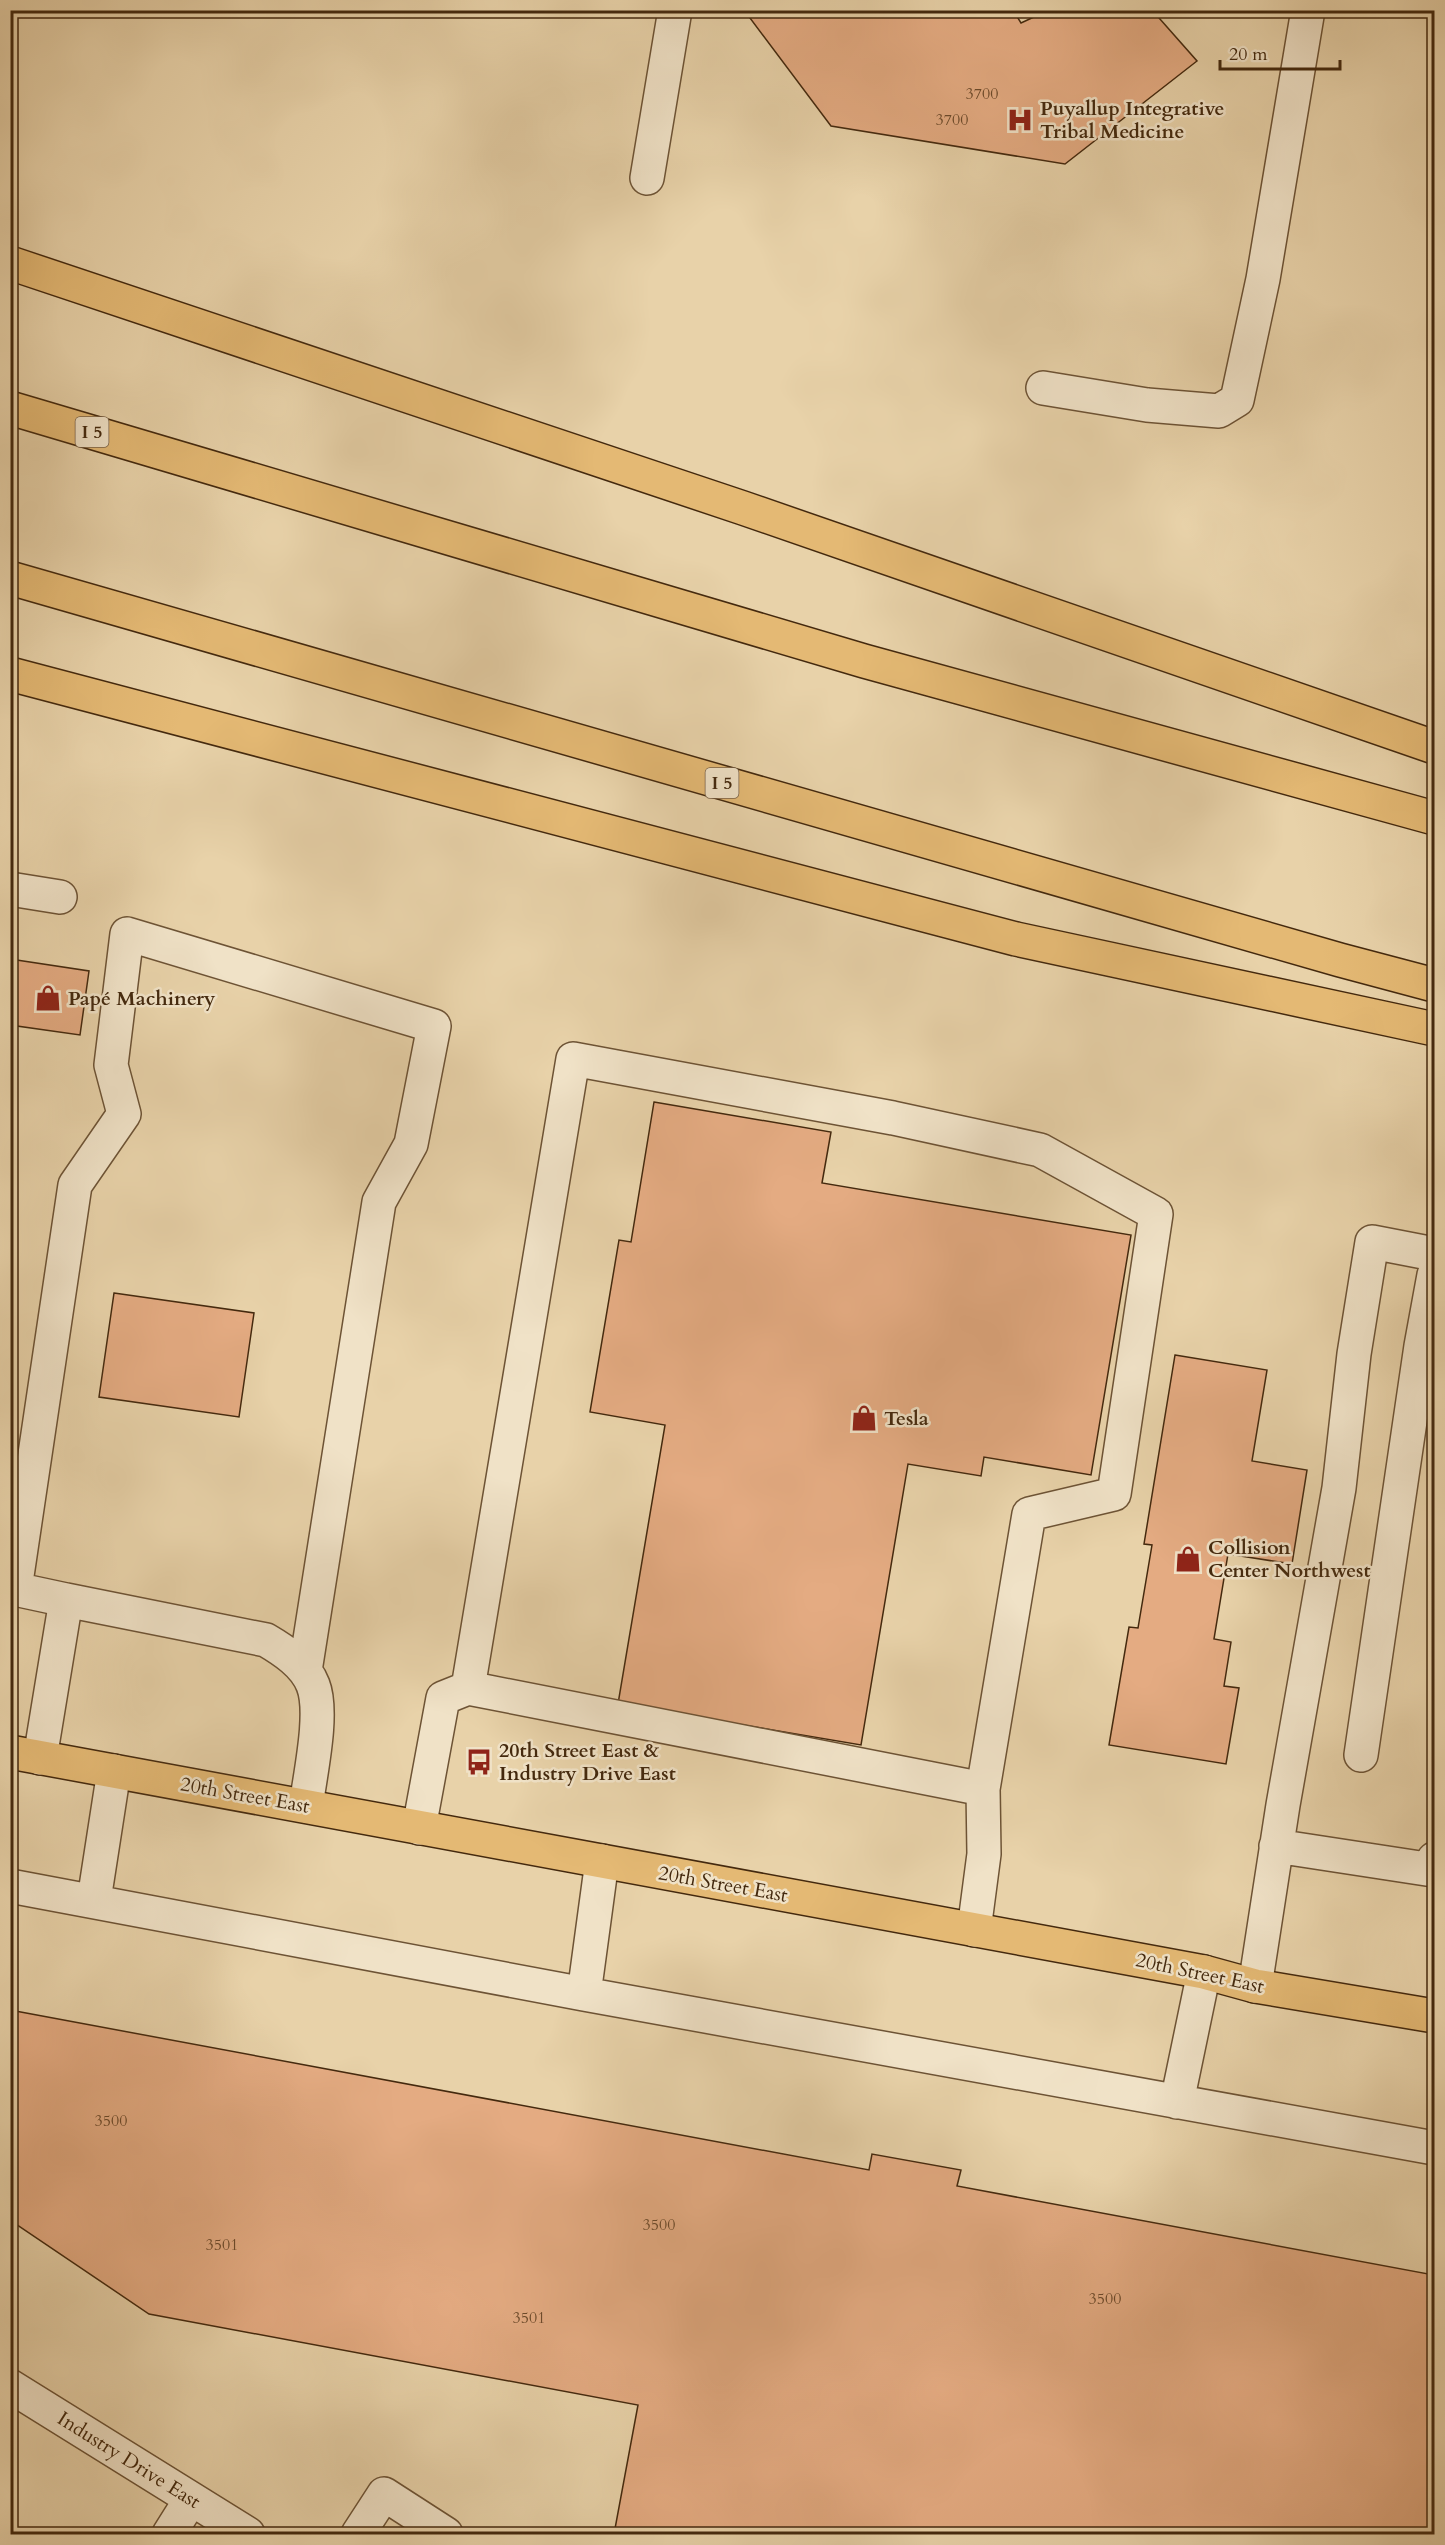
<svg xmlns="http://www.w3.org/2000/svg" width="1445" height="2545" font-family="Cardo,serif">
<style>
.building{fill:#e4ab82;stroke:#44290e;stroke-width:1.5}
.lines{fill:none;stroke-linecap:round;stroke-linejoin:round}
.minor-casing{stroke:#6d5335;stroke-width:36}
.major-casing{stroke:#44290e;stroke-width:36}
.highway-casing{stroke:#44290e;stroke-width:36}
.minor{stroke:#f0e2c7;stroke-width:33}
.major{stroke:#e4b974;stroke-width:33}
.highway{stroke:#e4b974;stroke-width:33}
.labels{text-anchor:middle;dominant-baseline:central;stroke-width:5;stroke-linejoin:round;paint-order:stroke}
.number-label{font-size:16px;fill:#6c4a2b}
.shield{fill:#f0e2c7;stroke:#786046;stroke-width:1.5}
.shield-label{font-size:18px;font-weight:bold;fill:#44290e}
.poi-label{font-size:20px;font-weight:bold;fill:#44290e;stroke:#f0e2c7;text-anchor:start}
.street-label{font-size:20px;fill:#44290e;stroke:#f0e2c7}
</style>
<rect width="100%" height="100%" fill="#e8d2a9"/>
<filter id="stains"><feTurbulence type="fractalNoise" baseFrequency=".00333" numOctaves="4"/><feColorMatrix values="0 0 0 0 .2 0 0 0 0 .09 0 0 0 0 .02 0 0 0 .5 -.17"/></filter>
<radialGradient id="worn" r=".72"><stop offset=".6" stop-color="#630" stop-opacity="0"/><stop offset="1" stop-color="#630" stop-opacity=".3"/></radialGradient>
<path class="building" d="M 744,10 L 1013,10 L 1021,23 L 1049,10 L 1152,10 L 1197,61 L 1065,164 L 831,126 Z
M 10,959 L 89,971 L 80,1035 L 10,1025 Z
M 654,1102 L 831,1132 L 822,1183 L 1131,1235 L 1091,1475 L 984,1457 L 981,1476 L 908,1464 L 861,1745 L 618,1704 L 665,1425 L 590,1412 L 619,1240 L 631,1242 Z
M 114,1293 L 254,1313 L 239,1417 L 99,1397 Z
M 1175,1355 L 1267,1370 L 1252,1461 L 1307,1470 L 1292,1564 L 1228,1554 L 1214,1639 L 1231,1642 L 1224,1686 L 1239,1688 L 1226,1764 L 1109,1745 L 1129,1627 L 1138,1628 L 1152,1545 L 1144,1544 Z
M 10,2010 L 869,2170 L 872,2154 L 961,2170 L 957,2186 L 1434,2275 L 1434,2534 L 614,2534 L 638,2405 L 149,2314 L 10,2220 Z"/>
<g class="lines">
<g class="minor-casing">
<path id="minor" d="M 647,178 L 675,10
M 1043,388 L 1147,405 L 1219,411 L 1237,400 L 1263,279 L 1308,10
M 10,889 L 60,897
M 10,1588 L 66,1600 L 40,1758
M 15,1589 L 75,1185 L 124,1114 L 111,1065 L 127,934 L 434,1026 L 411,1144 L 379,1202 L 305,1671
M 66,1600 L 266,1640 C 283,1650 305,1664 313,1685 C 324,1713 310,1775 306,1806
M 468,1688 L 573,1059 L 893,1118 L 1040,1150 L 1156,1214 L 1114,1494 L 1029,1514 L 983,1789 L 984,1854 L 974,1930
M 1361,1755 L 1421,1346 L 1434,1275
M 419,1828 L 443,1698 L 468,1688 L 983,1789
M 1276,1846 L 1433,1870 L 1434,1859
M 10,1886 L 584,1994 L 1434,2148
M 94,1900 L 114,1771
M 1255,1986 L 1283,1805 L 1339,1488 L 1354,1354 L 1372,1242 L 1434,1254
M 584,1994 L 602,1861
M 1177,2102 L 1204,1972
M 10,2386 L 248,2534
M 169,2534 L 191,2499
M 358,2534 L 384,2494 L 446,2534"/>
</g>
<g class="major-casing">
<path id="major" d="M 10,1752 L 1204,1972 L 1255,1986 L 1434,2016"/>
</g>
<g class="highway-casing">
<path id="highway" d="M 10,263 L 743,508 L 1434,747
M 10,408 L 864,661 L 1434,818
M 10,578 L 1340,960 L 1434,985
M 10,674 L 1016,939 L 1434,1029"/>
</g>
<use href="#minor" class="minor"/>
<use href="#major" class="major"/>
<use href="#highway" class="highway"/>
</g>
<defs>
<g id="hospital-bare" transform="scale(2.07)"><path d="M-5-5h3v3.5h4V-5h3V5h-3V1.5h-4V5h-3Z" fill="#8f2418" stroke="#f0e2c7" stroke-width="2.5" paint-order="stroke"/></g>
<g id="shop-bare" transform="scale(2.07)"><path d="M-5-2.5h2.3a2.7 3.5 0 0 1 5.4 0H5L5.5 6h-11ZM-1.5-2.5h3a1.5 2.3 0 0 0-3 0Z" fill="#8f2418" stroke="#f0e2c7" stroke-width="2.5" paint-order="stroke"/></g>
<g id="bus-bare" transform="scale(2.07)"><path d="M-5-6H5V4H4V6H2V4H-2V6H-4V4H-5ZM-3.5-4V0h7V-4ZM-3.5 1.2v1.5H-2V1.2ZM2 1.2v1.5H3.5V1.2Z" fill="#8f2418" stroke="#f0e2c7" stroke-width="2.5" paint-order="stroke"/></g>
</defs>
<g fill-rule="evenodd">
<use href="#hospital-bare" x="1020" y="120"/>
<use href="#shop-bare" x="48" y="998"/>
<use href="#shop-bare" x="864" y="1418"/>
<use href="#shop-bare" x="1188" y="1559"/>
<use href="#bus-bare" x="479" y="1762"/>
</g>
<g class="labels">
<g class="number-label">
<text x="982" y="94">3700</text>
<text x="952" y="120">3700</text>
<text x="111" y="2121">3500</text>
<text x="659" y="2225">3500</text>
<text x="222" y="2245">3501</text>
<text x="1105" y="2299">3500</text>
<text x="529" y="2318">3501</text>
</g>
<g class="shield">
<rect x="75.5" y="417" width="33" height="30" rx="4.5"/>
<rect x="705.5" y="768" width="33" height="30" rx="4.5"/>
</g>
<g class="shield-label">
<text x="92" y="432">I 5</text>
<text x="722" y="783">I 5</text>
</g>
<g class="poi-label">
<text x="1040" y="108">Puyallup Integrative<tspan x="1040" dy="23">Tribal Medicine</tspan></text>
<text x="68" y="998">Papé Machinery</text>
<text x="884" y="1418">Tesla</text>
<text x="1208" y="1547">Collision<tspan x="1208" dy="23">Center Northwest</tspan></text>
<text x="499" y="1750">20th Street East &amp;<tspan x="499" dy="23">Industry Drive East</tspan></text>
</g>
<g class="street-label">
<text transform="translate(245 1795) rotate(10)">20th Street East</text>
<text transform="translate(723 1884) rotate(10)">20th Street East</text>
<text transform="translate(1200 1973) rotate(12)">20th Street East</text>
<text transform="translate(129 2460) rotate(32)">Industry Drive East</text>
</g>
</g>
<rect width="1445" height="2545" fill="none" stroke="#e8d2a9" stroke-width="36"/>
<rect x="12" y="12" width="1421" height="2521" fill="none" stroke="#44290e" stroke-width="3"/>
<rect x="18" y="18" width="1409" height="2509" fill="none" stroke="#44290e" stroke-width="1.5"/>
<path d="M1220 60v9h120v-9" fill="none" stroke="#44290e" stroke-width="3"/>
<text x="1229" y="60" font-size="18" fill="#44290e" stroke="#f0e2c7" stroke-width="4.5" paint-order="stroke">20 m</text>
<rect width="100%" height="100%" filter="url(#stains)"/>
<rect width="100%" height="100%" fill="url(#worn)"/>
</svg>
